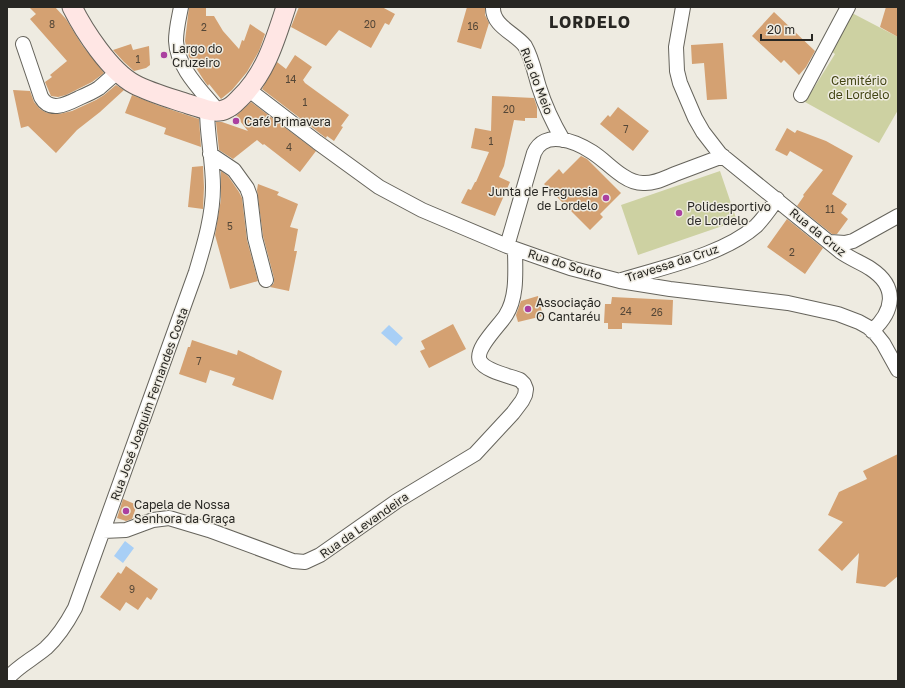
<svg xmlns="http://www.w3.org/2000/svg" width="905" height="688" font-family="'Golos Text',sans-serif">
<style>
.green{fill:#cdd1a2}
.water{fill:#a8cff6}
.building{fill:#d4a172}
.lines{fill:none;stroke-linecap:round;stroke-linejoin:round}
.minor-casing{stroke:#66645c;stroke-width:16}
.secondary-casing{stroke:#66645c;stroke-width:21}
.minor{stroke:#fff;stroke-width:14}
.secondary{stroke:#ffe6e4;stroke-width:19}
.poi-dot{fill:#ab40a0;stroke:#eeebe1;stroke-width:1.5}
.labels{text-anchor:middle;dominant-baseline:central;stroke-width:3;stroke-linejoin:round;paint-order:stroke}
.number-label{font-size:10px;fill:#534637}
.poi-label{font-size:12px;fill:#282723;stroke:#eeebe1;text-anchor:start}
.park-label{font-size:12px;fill:#424412;stroke:#eeebe1}
.street-label{font-size:12px;fill:#282723;stroke:#eeebe1}
.district-label{font-size:16px;font-weight:bold;letter-spacing:1px;fill:#282723;stroke:#eeebe1}
</style>
<rect width="100%" height="100%" fill="#eeebe1"/>
<path class="green" d="M 852,13 L 898,37 L 898,110 L 879,143 L 805,102 L 835,54 L 831,51 Z
M 720,171 L 737,221 L 638,255 L 621,205 Z"/>
<path class="water" d="M 389,325 L 403,338 L 396,346 L 381,333 Z
M 125,541 L 134,548 L 123,563 L 114,556 Z"/>
<path class="building" d="M 29,7 L 55,7 L 66,19 L 82,45 L 104,73 L 92,82 L 66,95 L 58,97 L 51,96 L 45,82 L 52,77 L 50,75 L 67,61 L 30,19 L 36,14 Z
M 189,7 L 206,7 L 206,16 L 214,16 L 223,31 L 239,49 L 242,40 L 244,41 L 250,24 L 265,34 L 259,51 L 247,72 L 232,90 L 221,99 L 209,84 L 208,86 L 205,82 L 189,57 L 185,41 Z
M 299,7 L 382,7 L 395,14 L 389,25 L 385,23 L 371,48 L 339,30 L 326,46 L 291,27 Z
M 467,7 L 485,7 L 485,15 L 489,23 L 481,49 L 457,42 Z
M 886,7 L 898,7 L 898,37 L 880,27 Z
M 774,12 L 815,51 L 806,67 L 799,75 L 784,60 L 781,63 L 752,36 Z
M 723,43 L 727,99 L 707,100 L 704,63 L 692,64 L 691,45 Z
M 131,44 L 133,50 L 149,46 L 150,65 L 146,68 L 134,71 L 124,62 L 113,50 Z
M 295,55 L 312,67 L 303,80 L 305,83 L 349,115 L 341,126 L 343,127 L 334,141 L 327,136 L 326,138 L 262,89 L 277,62 L 286,69 Z
M 116,85 L 124,90 L 100,112 L 77,130 L 56,153 L 28,126 L 21,128 L 13,90 L 30,91 L 34,102 L 40,109 L 47,113 L 59,114 L 72,111 L 96,100 L 104,95 Z
M 132,95 L 157,105 L 199,119 L 201,147 L 164,134 L 166,128 L 125,113 Z
M 492,96 L 534,98 L 537,107 L 537,118 L 525,118 L 525,121 L 514,120 L 504,166 L 499,177 L 510,182 L 495,216 L 461,203 L 468,189 L 471,190 L 475,182 L 476,182 L 489,152 L 471,148 L 475,128 L 491,131 Z
M 251,102 L 316,151 L 300,172 L 264,144 L 263,145 L 257,140 L 233,159 L 219,150 L 216,122 L 222,122 L 248,131 L 236,116 Z
M 618,107 L 649,131 L 633,151 L 600,124 L 608,115 L 610,117 Z
M 787,128 L 795,133 L 797,130 L 826,141 L 853,156 L 832,194 L 847,204 L 841,213 L 848,219 L 837,234 L 832,234 L 797,206 L 804,196 L 803,195 L 823,170 L 790,151 L 787,156 L 775,150 Z
M 581,156 L 587,159 L 621,193 L 600,214 L 603,217 L 590,230 L 544,184 L 559,169 L 563,174 Z
M 203,166 L 204,187 L 203,209 L 188,207 L 192,167 Z
M 221,171 L 228,176 L 239,192 L 242,198 L 247,240 L 258,281 L 230,289 L 215,235 L 221,199 Z
M 258,184 L 279,192 L 277,195 L 298,204 L 290,227 L 298,229 L 294,251 L 297,251 L 289,291 L 270,287 L 274,283 L 274,278 L 263,236 L 257,190 Z
M 787,219 L 823,248 L 805,274 L 767,247 Z
M 538,296 L 543,316 L 518,322 L 516,315 L 521,301 Z
M 612,297 L 673,300 L 672,325 L 622,323 L 622,329 L 608,329 L 608,323 L 604,323 L 605,304 L 611,304 Z
M 453,324 L 466,349 L 429,368 L 420,351 L 425,349 L 421,341 Z
M 192,340 L 237,355 L 238,350 L 282,371 L 273,400 L 232,385 L 235,378 L 210,370 L 206,383 L 179,374 L 188,347 L 190,347 Z
M 898,454 L 898,576 L 885,587 L 856,583 L 859,553 L 842,571 L 818,550 L 843,522 L 828,515 L 839,492 L 867,479 L 863,471 Z
M 123,499 L 137,505 L 132,519 L 126,521 L 117,518 Z
M 126,566 L 158,589 L 151,600 L 147,597 L 138,610 L 126,602 L 120,611 L 100,597 L 118,572 L 121,574 Z"/>
<g class="lines">
<g class="minor-casing">
<path id="minor" d="M 181,7 C 179,18 176,29 176,41 C 177,68 202,91 218,111
M 493,7 C 492,26 515,33 525,46 C 532,58 535,74 539,87 C 545,106 553,123 563,140
M 683,7 L 676,47 L 677,71 L 680,83 L 695,118 L 703,132 L 720,154 L 841,252 C 851,259 862,263 871,269 C 898,287 894,311 872,331
M 23,44 L 41,97 C 50,113 67,104 79,98 C 86,95 93,92 99,88 C 105,83 111,77 118,72
M 249,90 L 317,142 L 379,187 L 422,210 L 507,246 L 541,258 L 570,268 L 620,281 L 670,289 L 788,303 L 838,314 L 859,322 L 868,327 L 875,333 L 883,343 L 898,370
M 801,95 L 848,7
M 210,154 L 234,170 L 247,188 L 250,196 L 255,238 L 266,280
M 830,242 L 845,243 L 853,241 L 898,216
M 507,246 L 534,153 C 544,129 575,141 592,152 C 603,159 612,169 623,176 C 629,180 636,183 643,183 C 654,184 665,178 675,174 C 691,168 707,162 723,156
M 622,280 C 663,267 723,255 756,226 C 764,218 770,209 777,199
M 103,531 L 126,530 L 153,520 L 169,518 L 209,530 L 293,561 L 305,562 L 320,555 L 397,501 L 475,454 L 513,413 L 522,401 L 525,395 L 526,389 L 524,384 L 520,380 C 510,376 485,371 480,361 C 474,349 500,325 506,315 C 518,296 515,269 515,249
M 7,679 C 18,666 33,659 46,648 C 58,637 67,623 75,608 L 196,272 C 204,245 213,216 213,187 C 213,161 207,136 207,110"/>
</g>
<g class="secondary-casing">
<path id="secondary" d="M 72,7 C 84,31 110,71 134,84 C 151,93 170,98 188,104 C 200,107 214,115 226,109 C 232,107 236,102 240,98 C 266,73 275,40 286,7"/>
</g>
<use href="#minor" class="minor"/>
<use href="#secondary" class="secondary"/>
</g>
<g class="poi-dot">
<circle cx="164" cy="55" r="4"/>
<circle cx="236" cy="121" r="4"/>
<circle cx="606" cy="198" r="4"/>
<circle cx="679" cy="213" r="4"/>
<circle cx="528" cy="309" r="4"/>
<circle cx="126" cy="511" r="4"/>
</g>
<g class="labels">
<g class="number-label">
<text x="52" y="24">8</text>
<text x="370" y="24">20</text>
<text x="473" y="26">16</text>
<text x="204" y="27">2</text>
<text x="138" y="59">1</text>
<text x="291" y="79">14</text>
<text x="305" y="102">1</text>
<text x="509" y="109">20</text>
<text x="626" y="129">7</text>
<text x="491" y="141">1</text>
<text x="289" y="147">4</text>
<text x="830" y="209">11</text>
<text x="230" y="226">5</text>
<text x="792" y="252">2</text>
<text x="626" y="311">24</text>
<text x="657" y="312">26</text>
<text x="199" y="361">7</text>
<text x="132" y="589">9</text>
</g>
<g class="poi-label">
<text x="172" y="48">Largo do<tspan x="172" dy="14">Cruzeiro</tspan></text>
<text x="244" y="121">Café Primavera</text>
<text x="598" y="191" text-anchor="end">Junta de Freguesia<tspan x="598" dy="14">de Lordelo</tspan></text>
<text x="687" y="206">Polidesportivo<tspan x="687" dy="14">de Lordelo</tspan></text>
<text x="536" y="302">Associação<tspan x="536" dy="14">O Cantaréu</tspan></text>
<text x="134" y="504">Capela de Nossa<tspan x="134" dy="14">Senhora da Graça</tspan></text>
</g>
<g class="park-label">
<text x="859" y="80">Cemitério<tspan x="859" dy="14">de Lordelo</tspan></text>
</g>
<g class="street-label">
<text transform="translate(537 81) rotate(69)">Rua do Meio</text>
<text transform="translate(818 232) rotate(39)">Rua da Cruz</text>
<text transform="translate(672 263) rotate(-18)">Travessa da Cruz</text>
<text transform="translate(565 264) rotate(17)">Rua do Souto</text>
<text transform="translate(149 404) rotate(-70)">Rua José Joaquim Fernandes Costa</text>
<text transform="translate(364 525) rotate(-35)">Rua da Levandeira</text>
</g>
<g class="district-label">
<text x="590" y="22">LORDELO</text>
</g>
</g>
<rect width="905" height="688" fill="none" stroke="#282723" stroke-width="16"/>
<path d="M761 34v6h51v-6" fill="none" stroke="#282723" stroke-width="2"/>
<text x="767" y="34" font-size="12" fill="#282723" stroke="#eeebe1" stroke-width="3" paint-order="stroke">20 m</text>
</svg>
